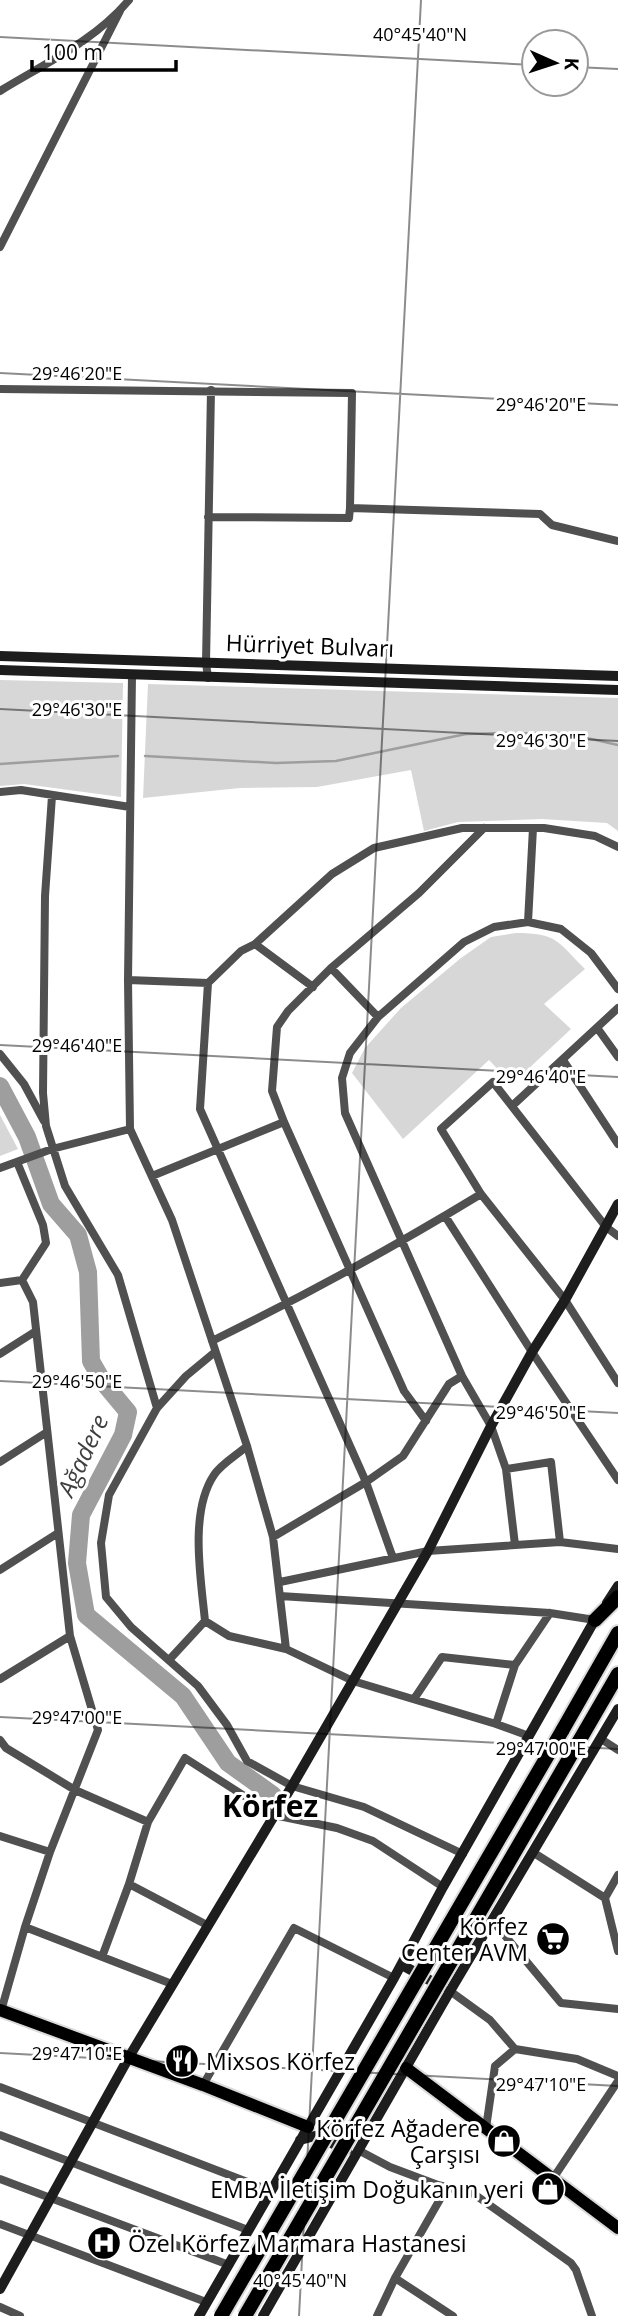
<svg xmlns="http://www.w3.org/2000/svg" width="618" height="2316" font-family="'Open Sans',sans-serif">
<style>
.green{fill:#d7d7d7}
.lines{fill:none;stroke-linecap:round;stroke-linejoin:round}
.stream{stroke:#9e9e9e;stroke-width:2.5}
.river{stroke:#9e9e9e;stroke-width:18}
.primary-casing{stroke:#dbdbdb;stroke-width:16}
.highway-casing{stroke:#dbdbdb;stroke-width:18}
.street{stroke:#505050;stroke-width:8}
.secondary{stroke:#1d1d1d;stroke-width:10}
.primary{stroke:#000;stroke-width:12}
.highway{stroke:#000;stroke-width:14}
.highway-bridge-casing{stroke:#dbdbdb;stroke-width:18;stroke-linecap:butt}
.highway-bridge{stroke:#000;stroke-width:14}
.ticks{fill:none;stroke:#000;stroke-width:2;stroke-opacity:0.45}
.labels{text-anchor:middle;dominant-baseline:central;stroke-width:6;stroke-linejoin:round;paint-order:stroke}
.street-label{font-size:23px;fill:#000;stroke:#fff}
.poi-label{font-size:23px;fill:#000;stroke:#fff;text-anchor:end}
.water-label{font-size:24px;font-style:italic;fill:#3f3f3f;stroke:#fff}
.district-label{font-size:30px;font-weight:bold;fill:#000;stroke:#fff}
.ticks-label{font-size:18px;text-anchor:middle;fill:#000;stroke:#fff;stroke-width:6;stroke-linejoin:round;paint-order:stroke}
</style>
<rect width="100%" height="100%" fill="#fff"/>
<path class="green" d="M 0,680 L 123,683 L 121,797 L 24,784 L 0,786 Z
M 148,684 L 618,698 L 618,831 L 607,823 L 542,819 L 458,822 L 424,831 L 411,770 L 317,787 L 240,788 L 143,798 Z
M 516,933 C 557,933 557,941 585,969 L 544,1004 L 571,1029 L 512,1084 L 489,1060 L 403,1139 L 352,1073 L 365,1048 L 401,1008 L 461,958 L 491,937 Z
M 0,1115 L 18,1149 L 0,1156 Z"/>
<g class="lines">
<path class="stream" d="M 145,756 L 276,763 L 336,761 L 466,734 L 505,733 L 569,734 L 618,745
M 0,764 L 118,756"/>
<path class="river" d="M 0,1086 L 27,1137 L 51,1204 L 78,1235 L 88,1272 L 91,1361 L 103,1382 L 128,1412 L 123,1435 L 81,1515 L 77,1563 L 86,1615 L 183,1696 L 228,1763 L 273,1795"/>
<g class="primary-casing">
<path id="primary" d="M 0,2010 L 203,2085 L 308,2127
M 406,2068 L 618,2228"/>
</g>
<g class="highway-casing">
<path id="highway" d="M 595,1620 L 618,1597
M 562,1731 L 618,1633
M 578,1743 L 618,1674"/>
</g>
<path class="street" d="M 0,91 C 44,64 96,40 129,0
M 0,247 L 120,11
M 0,389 L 352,393 L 350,508 L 540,514 L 552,525 L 618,541
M 208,517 L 349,518 L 350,508
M 132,675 L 128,980 L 130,1129 L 172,1220 L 247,1446 L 273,1537 L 286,1649 L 353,1681 L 496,1724 L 529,1736
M 208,678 L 206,663 L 211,390
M 0,792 L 21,790 L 130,807
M 52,796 L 45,896 L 43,1093 L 46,1126 L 65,1186 L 118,1275 L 157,1408
M 528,922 L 533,828
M 255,944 L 313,987
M 331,968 L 378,1017
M 128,980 L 208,983 L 241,951 L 255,944 L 332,874 L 374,848 L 462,828 L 544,828 L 595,836 L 618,847
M 208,983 L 200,1109 L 366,1482 L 393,1558
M 598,1029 L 618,1057
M 0,1054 L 24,1084 L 44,1121
M 563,1060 L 618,1144
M 512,1106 L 618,1008
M 17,1162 L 43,1225 L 46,1243 L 22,1280
M 0,1168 L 52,1149 L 130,1129
M 152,1176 L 284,1122
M 445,1216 L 532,1352 L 618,1480
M 618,1236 L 606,1227 L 493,1082 L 441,1129 L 481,1194 L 565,1300 L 618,1383
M 0,1283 L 22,1280 L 33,1302 L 70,1636 L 98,1730 L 50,1852 L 25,1927 L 1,2011
M 212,1341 C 304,1296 394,1247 481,1194
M 215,1352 L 186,1376 L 157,1408 L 109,1495 L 101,1543 L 106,1597 L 131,1627 L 198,1686 L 227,1725 L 247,1761 L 292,1786 L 364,1807 L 463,1854
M 0,1354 L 36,1331
M 426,1421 L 404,1391 L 284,1122 L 272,1091 L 277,1027 L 288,1011 L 331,968 L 419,893 L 484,828
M 247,1446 C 237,1455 221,1464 214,1475 C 189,1512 201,1579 205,1621 L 229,1636 L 286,1649
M 0,1462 L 47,1432
M 506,1469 L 551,1462 L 560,1542
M 273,1537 L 366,1482 L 403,1456 L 449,1384 L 462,1376
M 515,1545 L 506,1469 L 491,1426 L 462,1376 L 345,1113 L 342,1078 L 350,1053 L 378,1017 L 464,942 L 494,927 L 528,922 L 561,929 L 591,953 L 618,989
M 0,1570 L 58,1533
M 280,1582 L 428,1551 L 560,1542 L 618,1549
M 280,1596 L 550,1613 L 595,1620
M 169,1660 L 205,1621
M 0,1679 L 70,1636
M 414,1699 L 442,1657 L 515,1665
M 496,1724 L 515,1665 L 550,1613
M 601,1739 L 618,1750
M 0,1740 L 6,1748 L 75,1790 L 148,1822
M 0,1836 L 50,1852
M 534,1853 L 605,1898 L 618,1951
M 605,1898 L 618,1875
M 492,1920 L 561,2003 L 618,2009
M 207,1925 L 129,1884 L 148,1822 L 185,1758 L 274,1815 L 337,1828 L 373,1841 L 443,1887
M 25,1927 L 172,1984
M 102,1957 L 129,1884
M 450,1991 L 490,2020 L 515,2049
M 203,2085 L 294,1928 L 394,1978
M 0,2087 L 271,2191
M 486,2128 L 495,2066 L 515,2049 L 577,2059 L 618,2076
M 0,2135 L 248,2230
M 358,2150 L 390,2167 L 438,2185 L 474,2194 L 571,2263 L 576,2270 L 592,2316
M 0,2179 L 229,2265
M 552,2180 L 618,2081
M 0,2224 L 206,2302
M 395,2278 L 447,2187
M 0,2307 L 20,2316
M 377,2316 L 395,2278 L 453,2316"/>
<path class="secondary" d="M 0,656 L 618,676
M 0,670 L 618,690
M 607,1603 L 618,1586
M 402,1965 L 442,1987
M 300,2140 L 315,2136 L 347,2150
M 0,2289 L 129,2057 L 292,1786 L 428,1551 L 491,1426 L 532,1352 L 565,1300 L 618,1204
M 199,2316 L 394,1978 L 443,1887 L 597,1616
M 263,2316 L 450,1991 L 618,1709"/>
<use href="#primary" class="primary"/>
<use href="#highway" class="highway"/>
<g class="highway-bridge-casing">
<path id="highway-bridge" d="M 221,2316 L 562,1731
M 245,2316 L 578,1743"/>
</g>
<use href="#highway-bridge" class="highway-bridge"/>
</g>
<path class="ticks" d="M 0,37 L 534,65M 576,67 L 618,69M 0,373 L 618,405M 0,709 L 618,741M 0,1045 L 618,1077M 0,1381 L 618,1413M 0,1717 L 618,1749M 0,2053 L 618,2086M 299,2316 L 421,0"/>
<defs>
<g id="supermarket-disc" transform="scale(1.75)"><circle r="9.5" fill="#000" stroke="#fff"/><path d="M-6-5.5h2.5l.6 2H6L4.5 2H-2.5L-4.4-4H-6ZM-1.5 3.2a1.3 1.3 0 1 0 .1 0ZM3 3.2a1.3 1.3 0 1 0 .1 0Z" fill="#fff"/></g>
<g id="restaurant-disc" transform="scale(1.75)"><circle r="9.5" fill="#000" stroke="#fff"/><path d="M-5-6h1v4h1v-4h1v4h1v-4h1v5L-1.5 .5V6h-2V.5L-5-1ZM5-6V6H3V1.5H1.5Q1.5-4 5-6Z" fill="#fff"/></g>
<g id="shop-disc" transform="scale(1.75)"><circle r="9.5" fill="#000" stroke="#fff"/><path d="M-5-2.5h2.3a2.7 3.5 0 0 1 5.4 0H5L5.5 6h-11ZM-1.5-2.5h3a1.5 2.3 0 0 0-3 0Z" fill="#fff"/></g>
<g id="hospital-disc" transform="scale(1.75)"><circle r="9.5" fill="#000" stroke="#fff"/><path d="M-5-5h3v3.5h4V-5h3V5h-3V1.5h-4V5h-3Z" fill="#fff"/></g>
</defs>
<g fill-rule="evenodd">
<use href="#supermarket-disc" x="553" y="1939"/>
<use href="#restaurant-disc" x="182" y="2061"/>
<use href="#shop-disc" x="504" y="2141"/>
<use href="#shop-disc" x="548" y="2189"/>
<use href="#hospital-disc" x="104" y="2243"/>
</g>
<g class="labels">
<g class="street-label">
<text transform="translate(310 645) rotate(2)">Hürriyet Bulvarı</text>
</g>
<g class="poi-label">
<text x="528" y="1926">Körfez<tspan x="528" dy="26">Center AVM</tspan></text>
<text x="206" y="2061" text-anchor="start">Mixsos Körfez</text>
<text x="480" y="2128">Körfez Ağadere<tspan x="480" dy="26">Çarşısı</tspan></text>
<text x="524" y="2189">EMBA İletişim Doğukanın yeri</text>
<text x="128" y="2243" text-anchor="start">Özel Körfez Marmara Hastanesi</text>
</g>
<g class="water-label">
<text transform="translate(82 1455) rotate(-65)">Ağadere</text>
</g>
<g class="district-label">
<text x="270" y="1805">Körfez</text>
</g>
</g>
<g class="ticks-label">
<text x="420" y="41">40°45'40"N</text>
<text x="77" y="380">29°46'20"E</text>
<text x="541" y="411">29°46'20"E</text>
<text x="77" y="716">29°46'30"E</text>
<text x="541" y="747">29°46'30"E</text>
<text x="77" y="1052">29°46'40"E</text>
<text x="541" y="1083">29°46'40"E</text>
<text x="77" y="1388">29°46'50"E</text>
<text x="541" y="1419">29°46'50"E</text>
<text x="77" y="1724">29°47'00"E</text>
<text x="541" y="1755">29°47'00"E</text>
<text x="77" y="2060">29°47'10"E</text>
<text x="541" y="2091">29°47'10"E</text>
<text x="300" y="2287">40°45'40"N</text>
</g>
<g transform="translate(555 63) rotate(93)"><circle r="33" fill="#ffffff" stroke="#999999" stroke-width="2"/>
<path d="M0-5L12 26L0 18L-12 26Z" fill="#000000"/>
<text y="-10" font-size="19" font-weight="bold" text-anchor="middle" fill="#000000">K</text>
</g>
<path d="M32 60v10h144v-10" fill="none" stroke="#000000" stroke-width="3.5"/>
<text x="42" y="60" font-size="21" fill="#000000" stroke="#ffffff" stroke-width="5" paint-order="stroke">100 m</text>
</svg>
